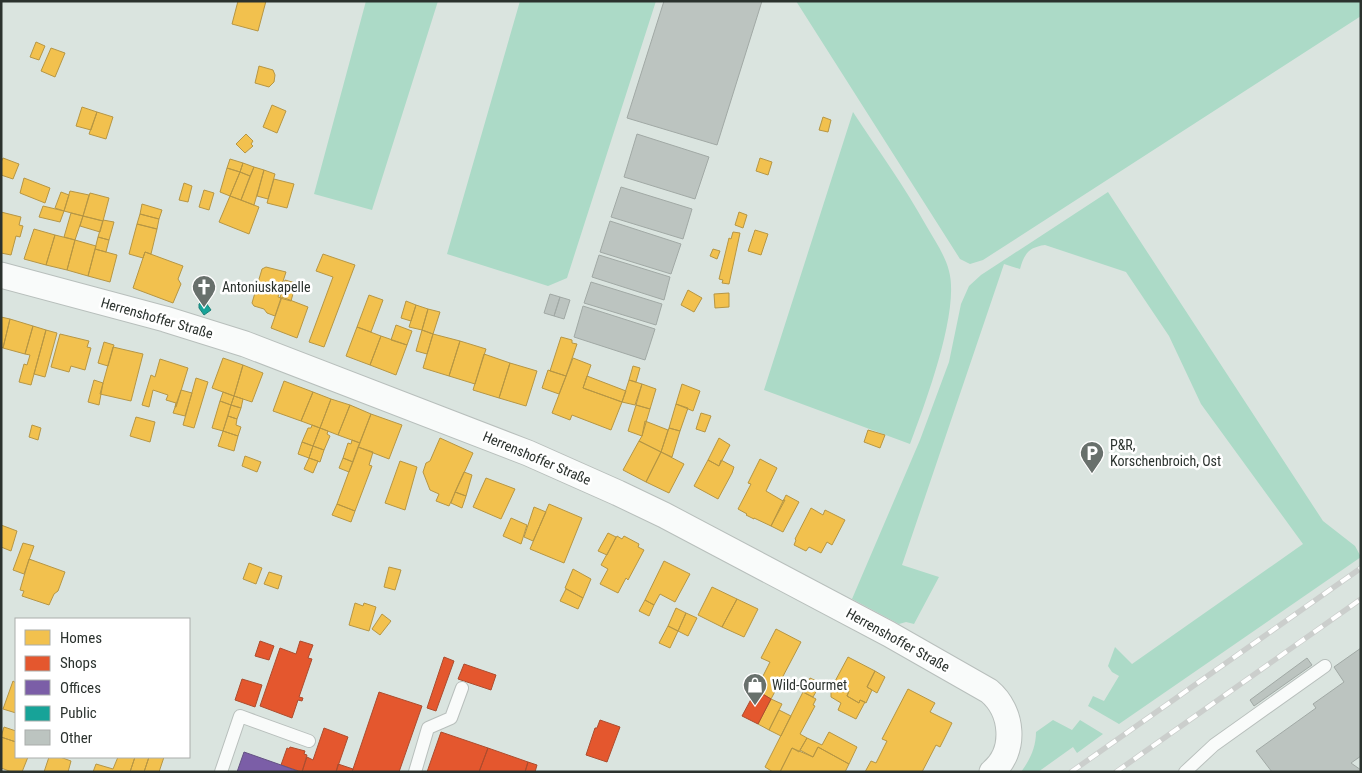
<svg xmlns="http://www.w3.org/2000/svg" width="1362" height="773" font-family="'Roboto Condensed',sans-serif">
<style>
.green{fill:#acdac7}
.homes{fill:#f2c14e;stroke:#b69644}
.shops{fill:#e4572e;stroke:#ac4c2e}
.offices{fill:#7b5ea7;stroke:#635183}
.public{fill:#17a398;stroke:#1d8178}
.building{fill:#bcc4c0;stroke:#a1a9a5}
.lines{fill:none;stroke-linecap:round;stroke-linejoin:round}
.service-casing{stroke:#b8bfbc;stroke-width:14}
.minor-casing{stroke:#b8bfbc;stroke-width:27}
.service{stroke:#f9fbfa;stroke-width:12}
.minor{stroke:#f9fbfa;stroke-width:25}
.rail-casing{stroke:#cbcecc;stroke-width:5.5}
.rail{stroke:#fff;stroke-width:4;stroke-dasharray:11;stroke-linecap:butt}
.labels{text-anchor:middle;dominant-baseline:central;stroke-width:5;stroke-linejoin:round;paint-order:stroke}
.poi-label{font-size:14px;fill:#2b322e;stroke:#fff;text-anchor:start}
.street-label{font-size:14px;fill:#2b322e;stroke:#fff}
</style>
<rect width="100%" height="100%" fill="#dae4df"/>
<path class="green" d="M 366,1 L 438,1 L 372,210 L 314,194 Z
M 520,1 L 656,1 L 567,278 L 548,286 L 447,254 Z
M 796,1 L 1361,1 L 1361,16 L 983,260 L 970,264 L 960,259 Z
M 853,112 C 878,150 905,187 927,227 C 935,241 945,255 949,271 C 960,311 925,404 910,444 L 764,390 Z
M 1108,192 L 1323,521 L 1355,546 L 1361,557 L 1119,724 L 1088,706 L 1093,696 L 1104,701 L 1119,676 L 1112,672 L 1108,666 L 1115,647 L 1132,664 L 1303,544 L 1201,404 L 1169,336 L 1126,272 L 1045,245 C 1029,247 1024,254 1020,269 L 1004,264 L 902,565 L 939,577 L 914,624 L 906,622 L 899,624 L 852,599 L 920,440 L 949,362 L 961,304 L 969,286 L 981,275 Z
M 1053,720 L 1072,730 L 1080,720 L 1103,734 L 1077,753 L 1073,747 L 1038,772 L 1021,772 C 1030,760 1036,747 1036,732 Z"/>
<path class="homes" d="M 238,1 L 266,1 L 258,31 L 232,24 Z
M 36,42 L 45,46 L 39,60 L 30,57 Z
M 51,48 L 65,53 L 55,77 L 41,71 Z
M 259,66 L 273,70 L 275,75 L 274,82 L 269,87 L 255,83 Z
M 272,105 L 286,111 L 277,133 L 263,127 Z
M 82,107 L 97,112 L 91,130 L 76,126 Z
M 97,112 L 113,117 L 106,139 L 89,134 Z
M 823,117 L 831,120 L 828,132 L 819,130 Z
M 246,134 L 253,141 L 251,144 L 253,146 L 245,153 L 236,144 Z
M 3,158 L 19,164 L 13,179 L 1,175 L 1,162 Z
M 760,158 L 772,162 L 768,175 L 756,171 Z
M 230,159 L 243,163 L 240,172 L 227,168 Z
M 243,163 L 254,167 L 250,176 L 240,172 Z
M 254,167 L 264,170 L 254,205 L 241,200 Z
M 227,168 L 240,172 L 230,196 L 220,192 Z
M 264,170 L 275,174 L 268,199 L 257,196 Z
M 240,172 L 250,176 L 241,200 L 230,196 Z
M 24,178 L 50,188 L 45,203 L 20,193 Z
M 274,179 L 294,184 L 287,208 L 267,203 Z
M 184,183 L 192,186 L 188,202 L 179,200 Z
M 204,190 L 214,193 L 209,210 L 199,207 Z
M 70,191 L 89,195 L 83,216 L 64,211 Z
M 61,192 L 69,195 L 64,211 L 55,208 Z
M 90,193 L 109,198 L 103,221 L 83,216 Z
M 230,196 L 259,207 L 249,234 L 219,222 Z
M 142,204 L 162,210 L 159,219 L 140,214 Z
M 43,206 L 64,211 L 60,222 L 39,217 Z
M 1,212 L 21,217 L 19,225 L 23,226 L 20,237 L 16,236 L 11,255 L 1,253 Z
M 739,212 L 747,215 L 743,228 L 735,225 Z
M 71,213 L 83,216 L 75,240 L 64,237 Z
M 140,214 L 159,219 L 157,229 L 137,224 Z
M 83,216 L 103,221 L 100,232 L 80,226 Z
M 103,220 L 114,222 L 109,240 L 98,237 Z
M 137,224 L 157,229 L 151,254 L 145,252 L 143,258 L 129,254 Z
M 34,229 L 55,235 L 46,265 L 24,259 Z
M 755,230 L 768,234 L 761,255 L 748,251 Z
M 733,232 L 740,233 L 729,284 L 722,283 L 723,280 L 719,279 L 729,238 L 731,239 Z
M 55,235 L 75,240 L 67,270 L 46,265 Z
M 98,237 L 109,240 L 106,252 L 95,249 Z
M 75,240 L 96,246 L 88,276 L 67,270 Z
M 95,249 L 117,255 L 110,282 L 88,276 Z
M 713,249 L 720,251 L 717,259 L 710,256 Z
M 145,252 L 183,266 L 178,279 L 181,284 L 173,303 L 133,288 Z
M 323,254 L 355,265 L 324,347 L 309,342 L 333,277 L 316,271 Z
M 266,267 L 286,272 L 278,297 L 281,298 L 275,316 L 267,313 L 264,309 L 254,306 L 252,303 L 262,269 Z
M 285,280 L 296,283 L 291,301 L 280,298 Z
M 688,290 L 702,298 L 694,312 L 681,305 Z
M 729,293 L 729,307 L 715,308 L 714,294 Z
M 369,295 L 383,300 L 371,332 L 357,327 Z
M 282,297 L 308,307 L 297,338 L 271,328 Z
M 406,301 L 416,305 L 411,321 L 401,318 Z
M 416,305 L 428,309 L 422,330 L 409,327 Z
M 428,309 L 440,312 L 433,334 L 422,330 Z
M 1,317 L 10,319 L 3,348 L 1,347 Z
M 10,319 L 33,326 L 25,354 L 3,348 Z
M 396,325 L 412,331 L 407,345 L 391,340 Z
M 33,326 L 46,330 L 31,385 L 19,382 L 24,364 L 27,365 L 30,355 L 25,354 Z
M 357,327 L 381,336 L 370,365 L 346,356 Z
M 46,330 L 57,333 L 45,377 L 34,374 Z
M 422,330 L 433,334 L 427,354 L 416,351 Z
M 60,334 L 89,341 L 87,347 L 91,348 L 85,370 L 71,366 L 69,372 L 51,367 Z
M 433,334 L 460,341 L 449,376 L 423,368 Z
M 381,336 L 407,345 L 396,375 L 370,365 Z
M 561,337 L 572,340 L 572,343 L 577,344 L 566,376 L 550,371 Z
M 460,341 L 486,349 L 475,384 L 449,376 Z
M 104,342 L 114,345 L 108,366 L 98,363 Z
M 113,347 L 143,354 L 131,401 L 100,394 Z
M 484,354 L 510,363 L 499,398 L 473,390 Z
M 223,358 L 243,365 L 234,396 L 212,388 Z
M 573,358 L 591,365 L 583,388 L 622,402 L 611,430 L 572,415 L 570,420 L 552,413 Z
M 160,359 L 188,368 L 176,407 L 175,407 L 176,403 L 166,400 L 168,395 L 153,390 L 149,407 L 142,405 L 151,375 L 155,377 Z
M 510,363 L 537,371 L 526,406 L 499,398 Z
M 243,365 L 263,373 L 252,402 L 234,396 Z
M 633,366 L 640,368 L 636,382 L 629,380 Z
M 548,370 L 566,376 L 559,394 L 542,388 Z
M 587,376 L 626,391 L 622,402 L 583,388 Z
M 196,378 L 208,382 L 194,428 L 183,425 Z
M 94,380 L 103,383 L 99,405 L 88,402 Z
M 629,380 L 642,384 L 635,405 L 622,402 Z
M 284,381 L 313,392 L 301,421 L 273,411 Z
M 642,384 L 656,389 L 650,409 L 636,405 Z
M 682,384 L 700,391 L 693,411 L 676,404 Z
M 181,390 L 192,393 L 185,416 L 173,413 Z
M 223,392 L 234,396 L 231,405 L 220,401 Z
M 313,392 L 331,399 L 320,428 L 301,421 Z
M 234,396 L 243,399 L 241,408 L 231,405 Z
M 331,399 L 350,405 L 338,435 L 320,428 Z
M 220,401 L 231,405 L 223,431 L 212,428 Z
M 676,404 L 688,408 L 680,431 L 669,428 Z
M 231,405 L 241,408 L 237,419 L 228,416 Z
M 350,405 L 371,414 L 360,443 L 338,435 Z
M 636,405 L 650,409 L 642,436 L 628,431 Z
M 701,413 L 711,416 L 705,432 L 696,429 Z
M 371,414 L 402,425 L 389,459 L 358,447 Z
M 228,416 L 237,419 L 236,425 L 241,427 L 238,436 L 223,431 Z
M 136,417 L 155,422 L 150,442 L 130,436 Z
M 645,421 L 668,430 L 661,452 L 639,441 L 642,436 Z
M 32,425 L 41,428 L 38,440 L 29,437 Z
M 312,425 L 320,428 L 313,446 L 302,442 L 308,428 L 311,428 Z
M 320,428 L 328,431 L 327,434 L 330,436 L 324,450 L 313,446 Z
M 669,428 L 680,431 L 672,457 L 661,452 Z
M 868,430 L 885,435 L 880,448 L 864,442 Z
M 223,431 L 238,436 L 234,451 L 218,446 Z
M 440,438 L 473,453 L 449,506 L 436,501 L 439,494 L 430,490 L 423,472 L 426,463 L 430,461 Z
M 719,438 L 730,445 L 719,466 L 708,460 Z
M 352,440 L 360,443 L 353,462 L 343,458 L 348,443 L 351,444 Z
M 639,441 L 661,452 L 646,482 L 623,470 Z
M 302,442 L 313,446 L 309,458 L 298,454 Z
M 313,446 L 324,450 L 320,462 L 309,458 Z
M 358,447 L 373,452 L 369,465 L 372,466 L 355,511 L 337,504 Z
M 661,452 L 684,464 L 669,493 L 646,482 Z
M 245,456 L 261,462 L 257,472 L 242,466 Z
M 309,458 L 318,461 L 313,473 L 304,469 Z
M 343,458 L 353,462 L 349,472 L 339,468 Z
M 760,459 L 777,468 L 766,491 L 783,501 L 783,500 L 785,500 L 771,526 L 754,518 L 754,519 L 746,515 L 747,514 L 738,509 L 751,484 L 748,483 Z
M 708,460 L 719,466 L 721,460 L 734,467 L 732,473 L 718,499 L 694,486 Z
M 400,461 L 417,467 L 405,510 L 385,503 Z
M 464,472 L 472,475 L 466,496 L 455,492 Z
M 486,478 L 515,489 L 501,519 L 473,507 Z
M 455,492 L 466,496 L 462,508 L 451,503 Z
M 786,495 L 799,502 L 783,532 L 771,526 Z
M 337,504 L 355,511 L 351,522 L 332,515 Z
M 549,504 L 582,518 L 564,563 L 530,549 Z
M 534,507 L 546,512 L 533,541 L 524,537 Z
M 811,508 L 823,515 L 825,510 L 845,520 L 832,545 L 827,542 L 821,553 L 809,547 L 806,551 L 794,545 L 796,540 L 795,539 Z
M 511,518 L 527,525 L 521,544 L 503,536 Z
M 1,525 L 17,531 L 11,551 L 1,547 Z
M 608,533 L 616,537 L 607,555 L 598,551 Z
M 617,536 L 622,539 L 624,536 L 639,544 L 638,547 L 644,550 L 628,580 L 626,578 L 618,593 L 600,584 L 608,569 L 601,565 Z
M 23,543 L 34,546 L 24,574 L 13,570 Z
M 29,559 L 65,572 L 58,591 L 54,594 L 49,605 L 22,596 L 24,591 L 20,590 Z
M 664,561 L 690,574 L 675,602 L 660,594 L 654,605 L 645,600 Z
M 249,563 L 262,568 L 256,584 L 243,579 Z
M 389,567 L 401,570 L 395,590 L 384,587 Z
M 573,569 L 591,579 L 583,598 L 565,588 Z
M 269,572 L 282,576 L 278,589 L 264,584 Z
M 712,587 L 737,599 L 722,627 L 698,615 Z
M 566,589 L 583,598 L 578,609 L 560,601 Z
M 737,599 L 758,609 L 744,637 L 722,627 Z
M 645,600 L 654,605 L 649,616 L 639,611 Z
M 355,603 L 363,606 L 364,603 L 376,607 L 369,631 L 349,625 Z
M 676,608 L 686,613 L 678,631 L 668,626 Z
M 686,613 L 697,618 L 688,636 L 678,631 Z
M 382,614 L 391,621 L 380,635 L 372,629 Z
M 668,626 L 678,631 L 670,648 L 659,643 Z
M 776,629 L 801,642 L 771,699 L 756,690 L 770,662 L 761,658 Z
M 848,657 L 875,671 L 867,687 L 872,690 L 866,703 L 860,700 L 859,703 L 847,696 L 849,691 L 846,690 L 845,691 L 833,685 Z
M 875,671 L 885,677 L 877,693 L 867,687 Z
M 810,678 L 821,683 L 813,697 L 803,692 Z
M 13,681 L 16,683 L 16,713 L 3,709 Z
M 833,685 L 845,691 L 846,690 L 849,691 L 847,696 L 859,703 L 860,700 L 865,702 L 856,719 L 838,710 L 841,703 L 831,697 L 831,689 Z
M 908,689 L 935,703 L 930,712 L 952,723 L 940,747 L 936,745 L 922,772 L 865,772 L 871,761 L 876,763 L 887,741 L 882,739 Z
M 803,692 L 816,699 L 813,705 L 815,706 L 800,734 L 807,738 L 799,752 L 792,748 L 780,772 L 773,772 L 765,767 Z
M 771,699 L 782,704 L 769,730 L 758,724 Z
M 779,710 L 791,716 L 781,736 L 769,730 Z
M 4,727 L 16,731 L 16,742 L 1,737 Z
M 829,732 L 857,747 L 849,764 L 818,747 L 813,757 L 800,750 L 807,738 L 822,745 Z
M 1,737 L 16,742 L 16,757 L 28,757 L 22,772 L 12,772 L 1,768 Z
M 818,747 L 849,764 L 845,772 L 780,772 L 792,748 L 813,757 Z
M 49,757 L 60,757 L 71,761 L 68,772 L 44,772 Z
M 118,757 L 135,757 L 130,772 L 93,772 L 96,764 L 113,769 Z
M 135,757 L 149,757 L 144,772 L 130,772 Z
M 149,757 L 164,757 L 159,772 L 144,772 Z"/>
<path class="shops" d="M 260,641 L 274,646 L 269,660 L 255,656 Z
M 300,641 L 313,645 L 308,658 L 312,659 L 299,697 L 303,698 L 302,701 L 298,700 L 292,718 L 260,706 L 280,648 L 296,654 Z
M 444,657 L 454,661 L 436,711 L 427,708 Z
M 464,664 L 496,675 L 491,690 L 458,679 Z
M 242,679 L 262,685 L 255,707 L 235,700 Z
M 756,690 L 771,699 L 758,724 L 742,716 Z
M 379,692 L 422,706 L 399,772 L 352,772 Z
M 600,720 L 620,727 L 607,762 L 586,755 L 595,728 L 597,728 Z
M 324,728 L 348,737 L 336,772 L 302,772 L 307,757 L 313,760 Z
M 441,732 L 488,748 L 479,772 L 427,772 Z
M 290,747 L 305,751 L 304,754 L 307,755 L 302,772 L 281,765 L 287,748 L 289,749 Z
M 488,748 L 528,762 L 525,772 L 479,772 Z
M 528,762 L 537,765 L 535,772 L 525,772 Z
M 338,764 L 353,769 L 352,772 L 336,772 Z"/>
<path class="offices" d="M 244,752 L 281,765 L 300,772 L 237,772 Z"/>
<path class="public" d="M 204,300 L 211,310 L 204,315 L 199,308 L 199,304 Z"/>
<path class="building" d="M 664,1 L 762,1 L 717,145 L 627,118 Z
M 637,134 L 709,157 L 695,199 L 624,177 Z
M 621,187 L 692,209 L 683,239 L 611,217 Z
M 610,221 L 681,244 L 671,274 L 600,252 Z
M 599,255 L 670,277 L 664,300 L 592,277 Z
M 591,282 L 662,304 L 656,325 L 584,303 Z
M 550,294 L 560,297 L 554,316 L 544,313 Z
M 560,297 L 570,300 L 564,319 L 554,316 Z
M 583,306 L 655,329 L 645,360 L 574,337 Z
M 1361,648 L 1361,756 L 1351,763 L 1361,770 L 1361,772 L 1272,772 L 1256,751 L 1316,708 L 1313,704 L 1344,682 L 1334,667 Z
M 1307,658 L 1312,665 L 1254,706 L 1250,700 Z"/>
<g class="lines">
<g class="service-casing">
<path id="service" d="M 221,772 L 240,716 L 309,741
M 415,772 L 428,728 L 451,718 L 462,688
M 1185,772 L 1214,745 L 1325,666"/>
</g>
<g class="minor-casing">
<path id="minor" d="M 1,275 L 165,319 L 245,344 L 528,453 L 618,493 L 664,515 L 889,634 L 989,691 C 1013,711 1017,751 992,772"/>
</g>
<use href="#service" class="service"/>
<use href="#minor" class="minor"/>
<g class="rail-casing">
<path id="rail" d="M 1071,772 L 1361,568
M 1116,772 L 1361,599"/>
</g>
<use href="#rail" class="rail"/>
</g>
<defs>
<g id="church-pin" transform="scale(1.25)"><path d="M0 17L-7.5 6A9.5 9.5 0 1 1 7.5 6Z" fill="#68706c" stroke="#fff"/><path d="M-1.2-6h2.4v3.5h3.3v2.4h-3.3V6h-2.4V-.1h-3.3v-2.4h3.3Z" fill="#fff"/></g>
<g id="parking-pin" transform="scale(1.25)"><path d="M0 17L-7.5 6A9.5 9.5 0 1 1 7.5 6Z" fill="#68706c" stroke="#fff"/><path d="M-3.5-5.5H1a3.5 3.5 0 0 1 0 7H-1V5.5H-3.5ZM-1-3.4V-.6H.8a1.4 1.4 0 0 0 0-2.8Z" fill="#fff"/></g>
<g id="shop-pin" transform="scale(1.25)"><path d="M0 17L-7.5 6A9.5 9.5 0 1 1 7.5 6Z" fill="#68706c" stroke="#fff"/><path d="M-5-2.5h2.3a2.7 3.5 0 0 1 5.4 0H5L5.5 6h-11ZM-1.5-2.5h3a1.5 2.3 0 0 0-3 0Z" fill="#fff"/></g>
</defs>
<g fill-rule="evenodd">
<use href="#church-pin" x="204" y="287"/>
<use href="#parking-pin" x="1092" y="453"/>
<use href="#shop-pin" x="755" y="685"/>
</g>
<g class="labels">
<g class="poi-label">
<text x="222" y="287">Antoniuskapelle</text>
<text x="1110" y="445">P&amp;R,<tspan x="1110" dy="16">Korschenbroich, Ost</tspan></text>
<text x="772" y="685">Wild-Gourmet</text>
</g>
<g class="street-label">
<text transform="translate(157 318) rotate(16)">Herrenshoffer Straße</text>
<text transform="translate(537 458) rotate(23)">Herrenshoffer Straße</text>
<text transform="translate(898 640) rotate(29)">Herrenshoffer Straße</text>
</g>
</g>
<rect width="1362" height="773" fill="none" stroke="#2b322e" stroke-width="5"/>
<rect x="15" y="618" width="175" height="140" fill="#ffffff" stroke="#aaadab"/>
<rect x="25" y="630" width="25" height="15" fill="#f2c14e" stroke="#aaadab"/>
<text x="60" y="643" font-size="15" fill="#2b322e">Homes</text>
<rect x="25" y="656" width="25" height="15" fill="#e4572e" stroke="#aaadab"/>
<text x="60" y="668" font-size="15" fill="#2b322e">Shops</text>
<rect x="25" y="680" width="25" height="15" fill="#7b5ea7" stroke="#aaadab"/>
<text x="60" y="693" font-size="15" fill="#2b322e">Offices</text>
<rect x="25" y="706" width="25" height="15" fill="#17a398" stroke="#aaadab"/>
<text x="60" y="718" font-size="15" fill="#2b322e">Public</text>
<rect x="25" y="730" width="25" height="15" fill="#bcc4c0" stroke="#aaadab"/>
<text x="60" y="743" font-size="15" fill="#2b322e">Other</text>
</svg>
